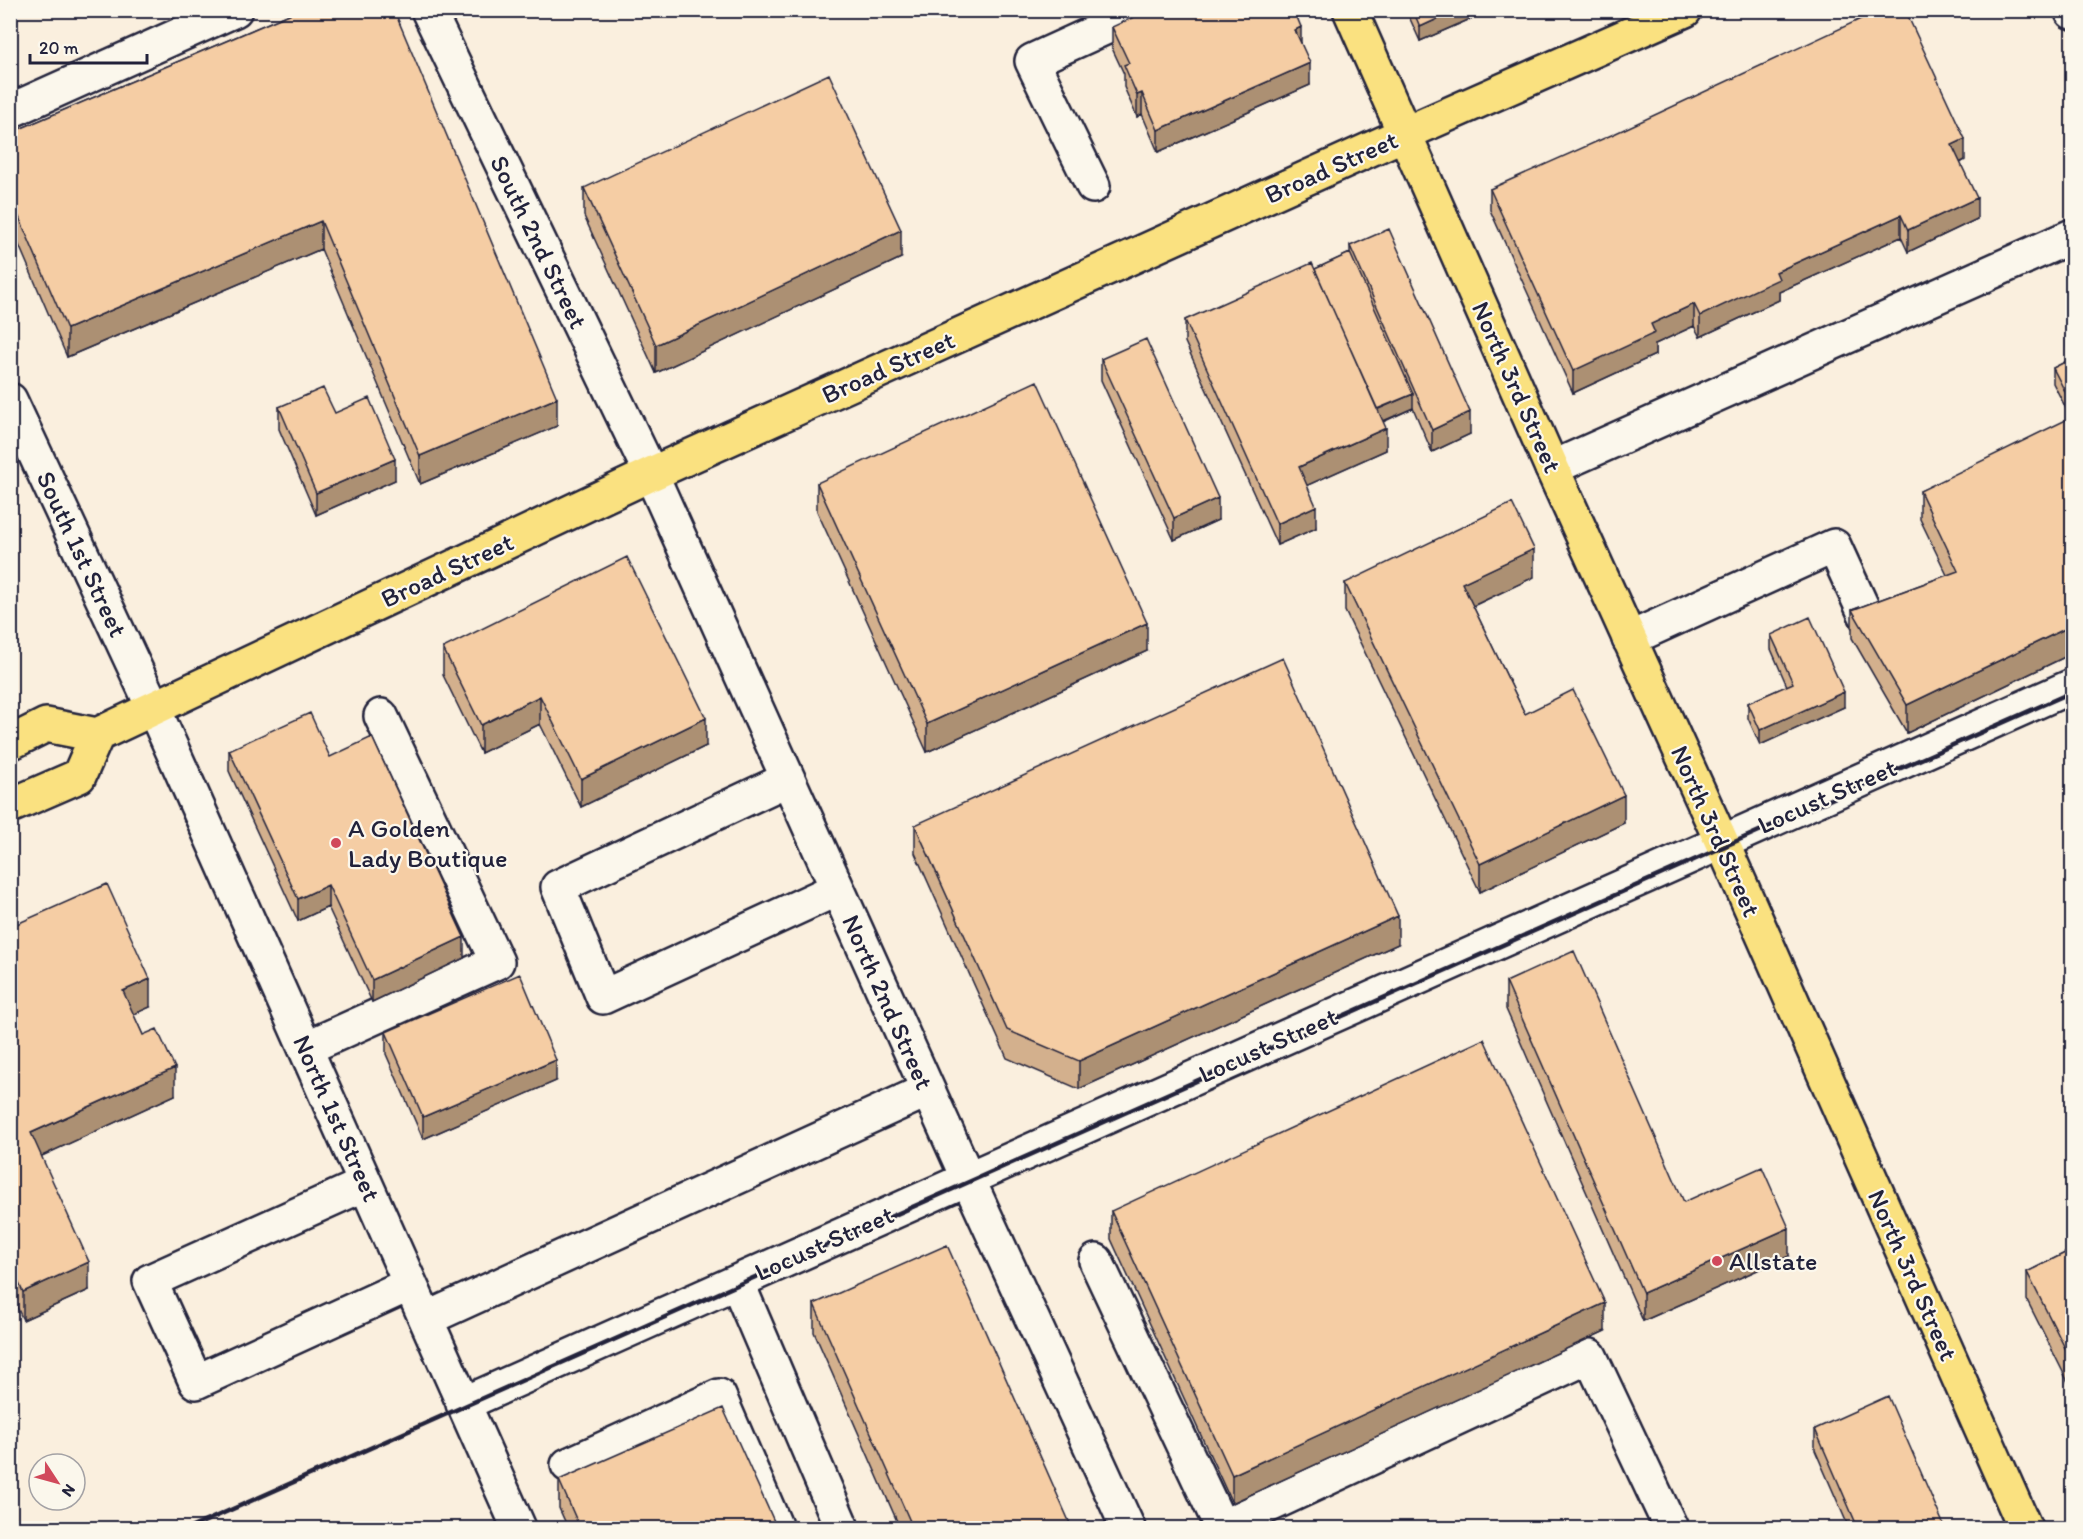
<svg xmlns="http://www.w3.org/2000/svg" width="2083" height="1539" font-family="Itim,sans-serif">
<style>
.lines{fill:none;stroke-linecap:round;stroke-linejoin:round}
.minor-casing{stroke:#22223b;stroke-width:38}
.major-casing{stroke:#22223b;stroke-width:38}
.minor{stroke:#fbf7ec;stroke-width:33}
.major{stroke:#fae180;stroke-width:33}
.rail{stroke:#22223b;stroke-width:4.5}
.wall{fill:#d3b08d;stroke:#22223b;stroke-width:1.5}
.shaded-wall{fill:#ac9073;stroke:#22223b;stroke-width:1.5}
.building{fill:#f5cda4;stroke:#22223b;stroke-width:1.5}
.poi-dot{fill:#d1495b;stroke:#fbf7ec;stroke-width:2}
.labels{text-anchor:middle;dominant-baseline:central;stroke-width:4.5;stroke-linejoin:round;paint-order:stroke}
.street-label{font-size:26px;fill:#22223b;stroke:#fbf7ec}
.poi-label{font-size:26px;fill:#22223b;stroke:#fbf7ec;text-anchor:start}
</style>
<rect width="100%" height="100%" fill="#faefde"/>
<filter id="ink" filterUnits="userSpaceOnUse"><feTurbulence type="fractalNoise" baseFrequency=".0167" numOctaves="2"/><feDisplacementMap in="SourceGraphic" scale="12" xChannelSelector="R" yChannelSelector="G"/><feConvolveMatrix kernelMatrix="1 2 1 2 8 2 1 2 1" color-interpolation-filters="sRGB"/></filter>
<g filter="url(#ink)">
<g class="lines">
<g class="minor-casing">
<path id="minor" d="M 428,10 L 651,474 L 968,1179 L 1128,1528
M 2072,10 L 2072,12
M 10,111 L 235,10
M 1093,186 L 1032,61 L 1144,10
M 10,400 L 154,709 L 519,1528
M 1552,468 L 2072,236
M 1629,639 L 1834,546 L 1867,618
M 788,779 L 558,887 L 603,997 L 837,889
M 306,1048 L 497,962 L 381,716
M 365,1184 L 150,1281 L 196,1382 L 410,1284
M 1096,1261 L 1222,1528
M 737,1282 L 842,1528
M 426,1319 L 928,1090
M 463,1404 L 2072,686
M 568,1465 L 719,1396 L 776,1528
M 1220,1528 L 1590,1356 L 1671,1528"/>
</g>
<g class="major-casing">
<path id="major" d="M 1350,10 L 1552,468 L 1724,847 L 2025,1528
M 10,743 L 46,725 L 97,735 L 651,474 L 1406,133 L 1685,10
M 10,806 L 79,776 L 97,735"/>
</g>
<use href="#minor" class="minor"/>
<use href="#major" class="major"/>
<path class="rail" d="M 190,1528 L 2072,692"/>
</g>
<path class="wall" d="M 299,10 L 557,426 L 420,484 L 321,249 L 67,357 L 10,224 L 10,133 Z
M 1406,10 L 1491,10 L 1420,41 Z
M 1112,27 L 1301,43 L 1310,85 L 1158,152 L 1142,114 L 1137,117 L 1124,87 L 1124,74 L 1112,48 Z
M 1965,160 L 1960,163 L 1977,219 L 1908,252 L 1901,237 L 1779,292 L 1779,300 L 1700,337 L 1694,326 L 1655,344 L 1655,355 L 1573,393 L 1490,210 L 1490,189 Z
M 584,188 L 901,258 L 656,373 L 584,216 Z
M 1350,246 L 1470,434 L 1432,452 L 1413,408 L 1383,422 L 1386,450 L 1307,485 L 1316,528 L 1277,545 L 1185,342 L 1185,320 L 1315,269 L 1350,253 Z
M 2073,329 L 2073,357 L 2067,347 L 2067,332 Z
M 2073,358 L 2073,422 L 2053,383 L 2053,368 Z
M 1101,359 L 1218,520 L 1174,540 L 1101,380 Z
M 279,407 L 335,413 L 395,480 L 316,515 L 279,429 Z
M 2073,427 L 2073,653 L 1907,733 L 1852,638 L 1852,610 L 1947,575 L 1920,519 L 1920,491 Z
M 817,483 L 1147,651 L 927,752 L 817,511 Z
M 1534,577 L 1473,606 L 1525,714 L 1624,823 L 1480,892 L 1345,611 L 1345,583 Z
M 1771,635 L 1844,707 L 1760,745 L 1748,718 L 1748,703 L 1787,686 L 1771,649 Z
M 443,648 L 706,746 L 581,807 L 540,724 L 481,753 L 443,675 Z
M 229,750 L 330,757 L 464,958 L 372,1002 L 328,907 L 298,921 L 229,771 Z
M 915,825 L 1398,944 L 1079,1089 L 1007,1058 L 915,853 Z
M 10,927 L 150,1007 L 133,1014 L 143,1035 L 175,1095 L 41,1156 L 89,1290 L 23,1320 L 10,1292 Z
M 1506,982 L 1684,1202 L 1789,1256 L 1643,1321 L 1506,1009 Z
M 386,1032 L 556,1081 L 423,1139 L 386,1054 Z
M 1111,1211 L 1605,1331 L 1232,1503 L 1111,1239 Z
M 2073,1249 L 2073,1392 L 2027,1300 L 2027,1272 Z
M 814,1304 L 1072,1528 L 900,1528 L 814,1332 Z
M 1815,1429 L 1945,1528 L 1849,1528 L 1815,1450 Z
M 559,1480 L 777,1528 L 568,1528 L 559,1508 Z"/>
<path class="shaded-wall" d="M 1457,10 L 1491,10 L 1420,41 L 1420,27 Z
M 1301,27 L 1301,49 L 1295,30 Z
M 1310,63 L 1310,85 L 1158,152 L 1158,130 Z
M 1142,93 L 1142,114 L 1137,117 L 1137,95 Z
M 1965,139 L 1965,160 L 1952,167 L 1952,145 Z
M 1977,198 L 1977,219 L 1908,252 L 1908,230 Z
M 1901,215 L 1901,237 L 1779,292 L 1779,300 L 1700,337 L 1700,316 L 1776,272 Z
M 321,221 L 321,249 L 67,357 L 67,329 Z
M 901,230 L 901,258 L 656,373 L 656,345 Z
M 1694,304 L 1694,326 L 1655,344 L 1655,355 L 1573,393 L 1573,371 L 1651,324 Z
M 1413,394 L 1413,408 L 1374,425 L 1374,411 Z
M 557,398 L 557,426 L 420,484 L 420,456 Z
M 1470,412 L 1470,434 L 1432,452 L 1432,430 Z
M 1386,428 L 1386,450 L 1299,489 L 1299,467 Z
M 395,459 L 395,480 L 316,515 L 316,493 Z
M 1218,498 L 1218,520 L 1174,540 L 1174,518 Z
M 1316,506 L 1316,528 L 1277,545 L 1277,524 Z
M 1534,549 L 1534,577 L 1462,611 L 1462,583 Z
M 1147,623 L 1147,651 L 927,752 L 927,724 Z
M 2073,625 L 2073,653 L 1907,733 L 1907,705 Z
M 1844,692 L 1844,707 L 1760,745 L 1760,730 Z
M 540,696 L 540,724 L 481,753 L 481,725 Z
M 706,718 L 706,746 L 581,807 L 581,779 Z
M 1624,795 L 1624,823 L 1480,892 L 1480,864 Z
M 328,885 L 328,907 L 298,921 L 298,899 Z
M 1398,916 L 1398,944 L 1079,1089 L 1079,1061 Z
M 464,937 L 464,958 L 372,1002 L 372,980 Z
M 150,979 L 150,1007 L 123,1019 L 123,991 Z
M 556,1060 L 556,1081 L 423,1139 L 423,1117 Z
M 175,1068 L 175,1095 L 31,1161 L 31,1133 Z
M 1789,1228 L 1789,1256 L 1643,1321 L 1643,1293 Z
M 89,1262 L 89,1290 L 23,1320 L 23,1292 Z
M 1605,1303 L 1605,1331 L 1232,1503 L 1232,1475 Z"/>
<path class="building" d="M 299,10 L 394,10 L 557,398 L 420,456 L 321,221 L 67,329 L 10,196 L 10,133 Z
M 1149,10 L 1294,10 L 1301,27 L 1295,30 L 1310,63 L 1158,130 L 1142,93 L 1137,95 L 1124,65 L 1129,63 L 1112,27 Z
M 1413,10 L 1457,10 L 1420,27 Z
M 1880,10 L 1905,10 L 1965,139 L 1952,145 L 1977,198 L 1908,230 L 1901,215 L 1776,272 L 1779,279 L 1700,316 L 1694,304 L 1651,324 L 1655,333 L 1573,371 L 1490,189 L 1616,133 Z
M 829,74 L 901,230 L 656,345 L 584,188 Z
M 1389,229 L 1470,412 L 1432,430 L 1350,246 Z
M 1350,253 L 1413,394 L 1377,409 L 1315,269 Z
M 1312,263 L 1386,428 L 1299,467 L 1316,506 L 1277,524 L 1185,320 Z
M 2073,329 L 2073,342 L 2067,332 Z
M 1146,339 L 1218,498 L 1174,518 L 1101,359 Z
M 2073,358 L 2073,407 L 2053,368 Z
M 1037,381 L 1147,623 L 927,724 L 817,483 Z
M 323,388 L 335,413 L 369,398 L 395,459 L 316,493 L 279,407 Z
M 2068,419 L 2073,427 L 2073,625 L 1907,705 L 1852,610 L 1958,571 L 1920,491 Z
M 1512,503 L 1534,549 L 1462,583 L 1525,714 L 1573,690 L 1624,795 L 1480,864 L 1345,583 Z
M 627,557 L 706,718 L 581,779 L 540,696 L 481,725 L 443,648 Z
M 1810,617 L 1844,692 L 1760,730 L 1748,703 L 1793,683 L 1771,635 Z
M 1283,658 L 1398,916 L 1079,1061 L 1007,1030 L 915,825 Z
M 310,713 L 330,757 L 372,737 L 464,937 L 372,980 L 328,885 L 298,899 L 229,750 Z
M 107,884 L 150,979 L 123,991 L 143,1035 L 157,1029 L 175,1068 L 31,1133 L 89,1262 L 23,1292 L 10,1264 L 10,927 Z
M 1574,951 L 1684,1202 L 1762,1167 L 1789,1228 L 1643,1293 L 1506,982 Z
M 520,974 L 556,1060 L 423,1117 L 386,1032 Z
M 1484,1039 L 1605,1303 L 1232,1475 L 1111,1211 Z
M 947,1245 L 1072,1528 L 913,1528 L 814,1304 Z
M 2073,1249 L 2073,1364 L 2027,1272 Z
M 1888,1396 L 1945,1528 L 1858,1528 L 1815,1429 Z
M 723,1408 L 777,1528 L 580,1528 L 559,1480 Z"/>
</g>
<g class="poi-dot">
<circle cx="336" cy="843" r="6"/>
<circle cx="1717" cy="1261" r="6"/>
</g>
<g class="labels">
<g class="street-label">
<text transform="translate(1331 167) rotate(-24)">Broad Street</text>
<text transform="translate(539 242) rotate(64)">South 2nd Street</text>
<text transform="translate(888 367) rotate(-24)">Broad Street</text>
<text transform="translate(1517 387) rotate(66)">North 3rd Street</text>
<text transform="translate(82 554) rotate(65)">South 1st Street</text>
<text transform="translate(447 570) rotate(-25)">Broad Street</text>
<text transform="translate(1827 796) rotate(-24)">Locust Street</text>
<text transform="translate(1716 831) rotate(66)">North 3rd Street</text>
<text transform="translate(888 1002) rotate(66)">North 2nd Street</text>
<text transform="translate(1268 1045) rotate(-24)">Locust Street</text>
<text transform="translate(337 1118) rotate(66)">North 1st Street</text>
<text transform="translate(824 1243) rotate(-24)">Locust Street</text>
<text transform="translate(1913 1275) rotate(66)">North 3rd Street</text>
</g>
<g class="poi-label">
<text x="348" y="828">A Golden<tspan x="348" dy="30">Lady Boutique</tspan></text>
<text x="1729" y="1261">Allstate</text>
</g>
</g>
<rect width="2083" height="1539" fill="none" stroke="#fbf7ec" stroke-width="36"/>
<rect x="18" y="18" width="2047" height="1503" fill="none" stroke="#22223b" stroke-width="2" filter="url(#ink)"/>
<g transform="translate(57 1482) rotate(126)"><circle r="28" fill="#fbf7ec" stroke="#a4a2a5" stroke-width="1.5"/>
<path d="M0-4.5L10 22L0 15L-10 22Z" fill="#d1495b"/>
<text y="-9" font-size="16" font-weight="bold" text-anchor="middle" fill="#22223b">N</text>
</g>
<path d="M30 54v9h117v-9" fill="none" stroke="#22223b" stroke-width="3"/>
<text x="39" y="54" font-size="18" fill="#22223b" stroke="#fbf7ec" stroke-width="4.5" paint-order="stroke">20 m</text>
</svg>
